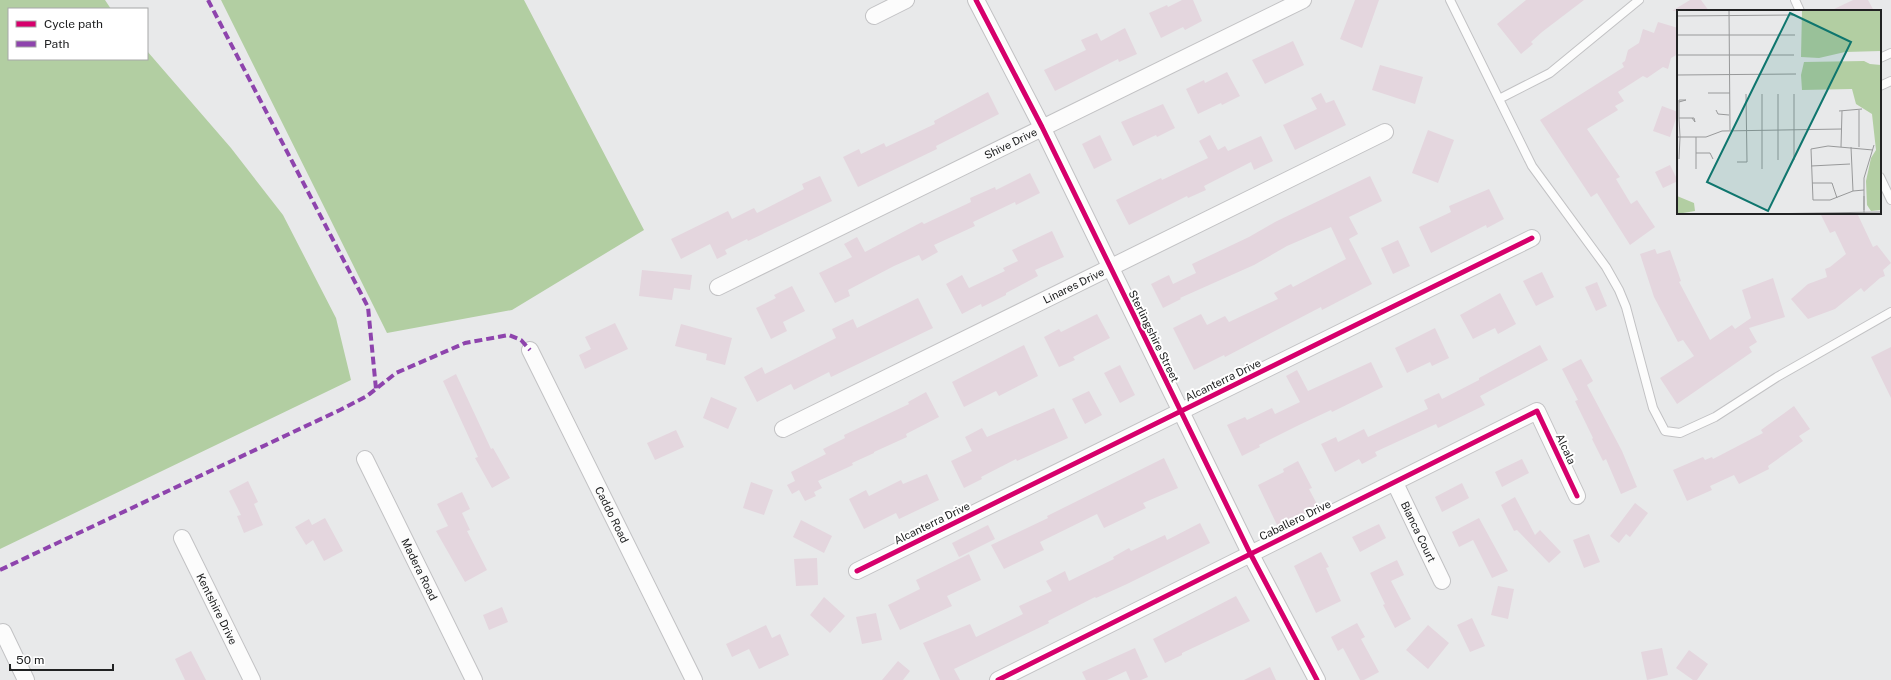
<svg xmlns="http://www.w3.org/2000/svg" width="1891" height="680" font-family="'Public Sans',sans-serif">
<style>
.forest{fill:#b2cea2}
.building{fill:#e4d6de}
.lines{fill:none;stroke-linecap:round;stroke-linejoin:round}
.service-casing{stroke:#c2c2c4;stroke-width:10}
.minor-casing{stroke:#c2c2c4;stroke-width:18}
.service{stroke:#fcfcfc;stroke-width:8}
.minor{stroke:#fcfcfc;stroke-width:16}
.quiet{stroke:#8e44ad;stroke-width:4;stroke-dasharray:8 4;stroke-linecap:butt}
.cycleway-casing{stroke:#fff;stroke-width:8}
.cycleway{stroke:#d6006c;stroke-width:5}
.labels{text-anchor:middle;dominant-baseline:central;stroke-width:4;stroke-linejoin:round;paint-order:stroke}
.street-label{font-size:11px;fill:#212223;stroke:#fff}
.inset-road{fill:none;stroke:#98999a;stroke-width:1}
.view{fill:#0f766e;fill-opacity:0.15;stroke:#0f766e;stroke-width:2}
.inset-edge{fill:none;stroke:#212223;stroke-width:2}
</style>
<rect width="100%" height="100%" fill="#e8e9ea"/>
<path class="forest" d="M 0,0 L 105,0 L 111,9 L 9,9 L 9,59 L 147,59 L 147,51 L 231,148 L 283,215 L 336,318 L 351,380 L 0,549 Z
M 221,0 L 524,0 L 644,230 L 512,310 L 387,333 Z"/>
<path class="building" d="M 1182,0 L 1193,0 L 1202,21 L 1185,30 L 1183,27 L 1161,38 L 1149,13 L 1167,5 L 1168,7 Z
M 1355,0 L 1379,0 L 1362,48 L 1340,39 Z
M 1526,0 L 1584,0 L 1542,32 L 1531,42 L 1533,44 L 1521,54 L 1497,24 Z
M 1690,0 L 1701,0 L 1709,11 L 1672,11 Z
M 1853,0 L 1868,0 L 1874,11 L 1830,11 Z
M 1658,22 L 1678,28 L 1678,54 L 1671,58 L 1668,69 L 1663,67 L 1647,78 L 1643,76 L 1618,92 L 1624,101 L 1615,106 L 1618,110 L 1587,129 L 1620,177 L 1616,179 L 1631,204 L 1637,200 L 1655,227 L 1630,245 L 1597,193 L 1591,197 L 1540,120 L 1624,67 L 1622,63 L 1625,61 L 1628,50 L 1639,43 L 1643,29 L 1654,33 Z
M 1125,28 L 1137,54 L 1119,62 L 1118,59 L 1055,91 L 1044,70 L 1086,50 L 1081,40 L 1097,33 L 1101,41 Z
M 1293,41 L 1304,65 L 1265,84 L 1252,60 Z
M 1380,65 L 1423,77 L 1415,104 L 1372,90 Z
M 1227,72 L 1240,96 L 1222,105 L 1221,103 L 1198,114 L 1186,89 L 1204,80 L 1205,83 Z
M 988,92 L 999,114 L 936,146 L 937,149 L 858,187 L 843,157 L 859,149 L 861,154 L 884,143 L 886,147 L 935,124 L 934,121 Z
M 1321,93 L 1326,103 L 1334,100 L 1346,125 L 1295,150 L 1283,125 L 1317,109 L 1311,98 Z
M 1163,104 L 1175,128 L 1157,137 L 1156,135 L 1133,146 L 1121,122 Z
M 1662,106 L 1678,112 L 1670,137 L 1653,131 Z
M 1428,130 L 1454,140 L 1438,183 L 1412,173 Z
M 1100,135 L 1112,160 L 1094,169 L 1082,144 Z
M 1210,135 L 1218,150 L 1225,146 L 1228,151 L 1261,136 L 1273,161 L 1254,170 L 1251,162 L 1204,186 L 1206,190 L 1188,198 L 1187,196 L 1129,225 L 1116,200 L 1161,178 L 1162,180 L 1208,158 L 1199,141 Z
M 1670,165 L 1678,181 L 1663,188 L 1655,172 Z
M 1030,173 L 1040,193 L 1016,205 L 1015,202 L 973,222 L 975,226 L 934,245 L 938,252 L 922,261 L 919,255 L 894,266 L 848,290 L 850,296 L 835,303 L 819,273 L 852,257 L 844,244 L 857,237 L 865,252 L 922,222 L 924,224 L 971,202 L 970,198 L 995,187 L 996,190 Z
M 820,176 L 832,201 L 748,241 L 747,239 L 725,250 L 727,254 L 717,259 L 710,244 L 681,259 L 671,239 L 728,211 L 732,219 L 754,208 L 757,213 L 804,189 L 802,184 Z
M 1370,176 L 1382,201 L 1349,217 L 1358,234 L 1349,239 L 1372,284 L 1322,310 L 1321,307 L 1225,357 L 1224,355 L 1194,370 L 1173,328 L 1201,314 L 1207,325 L 1225,316 L 1229,322 L 1278,299 L 1274,293 L 1291,284 L 1293,287 L 1346,259 L 1331,227 L 1287,246 L 1254,265 L 1180,298 L 1181,299 L 1163,308 L 1151,284 L 1169,275 L 1173,284 L 1196,273 L 1192,264 L 1249,237 L 1275,222 Z
M 1489,189 L 1504,219 L 1487,228 L 1486,225 L 1431,253 L 1419,227 L 1451,212 L 1449,206 Z
M 1820,213 L 1857,213 L 1873,247 L 1877,245 L 1891,263 L 1883,270 L 1885,276 L 1880,278 L 1864,292 L 1861,288 L 1835,309 L 1808,319 L 1791,299 L 1808,284 L 1827,277 L 1825,269 L 1830,267 L 1846,254 L 1835,231 L 1830,233 Z
M 1052,231 L 1064,257 L 1035,270 L 1038,276 L 1006,293 L 1006,295 L 982,307 L 981,304 L 962,314 L 946,284 L 962,275 L 969,288 L 1005,271 L 1003,268 L 1018,261 L 1012,250 Z
M 1398,240 L 1410,266 L 1393,274 L 1381,248 Z
M 1655,249 L 1657,254 L 1670,250 L 1681,281 L 1679,282 L 1710,340 L 1732,325 L 1735,329 L 1751,318 L 1742,290 L 1773,278 L 1785,317 L 1749,328 L 1757,342 L 1749,347 L 1752,352 L 1677,404 L 1660,378 L 1694,356 L 1683,340 L 1678,342 L 1654,297 L 1640,254 Z
M 642,270 L 692,275 L 690,290 L 674,288 L 672,300 L 639,296 Z
M 1542,272 L 1554,297 L 1536,306 L 1523,281 Z
M 1597,282 L 1607,306 L 1596,311 L 1585,287 Z
M 792,286 L 805,311 L 783,322 L 787,331 L 771,339 L 756,308 L 776,298 L 774,295 Z
M 1500,293 L 1516,324 L 1498,334 L 1495,328 L 1473,339 L 1460,315 Z
M 918,298 L 933,328 L 831,377 L 829,372 L 794,390 L 791,384 L 757,402 L 744,377 L 762,367 L 765,374 L 836,338 L 832,329 L 853,319 L 857,328 Z
M 1097,314 L 1110,338 L 1073,357 L 1075,360 L 1059,367 L 1044,337 L 1059,329 L 1061,332 Z
M 615,323 L 628,349 L 585,369 L 579,355 L 591,349 L 585,337 Z
M 681,324 L 732,338 L 725,365 L 706,360 L 707,354 L 675,346 Z
M 1435,328 L 1449,358 L 1432,366 L 1430,362 L 1407,373 L 1395,348 Z
M 1024,345 L 1038,376 L 999,396 L 996,391 L 964,407 L 952,382 Z
M 1540,345 L 1548,360 L 1480,396 L 1485,405 L 1438,428 L 1436,424 L 1375,452 L 1377,456 L 1362,464 L 1359,459 L 1335,472 L 1321,444 L 1336,437 L 1338,442 L 1364,429 L 1368,437 L 1428,409 L 1424,400 L 1439,393 L 1442,399 L 1479,380 L 1479,378 Z
M 1891,347 L 1891,398 L 1871,357 Z
M 1581,359 L 1593,381 L 1587,385 L 1622,451 L 1637,487 L 1621,494 L 1606,459 L 1603,461 L 1592,439 L 1593,438 L 1575,401 L 1578,400 L 1562,369 Z
M 1371,362 L 1383,387 L 1332,412 L 1331,410 L 1299,425 L 1259,445 L 1260,447 L 1242,456 L 1227,425 L 1245,417 L 1247,420 L 1272,408 L 1275,414 L 1300,402 L 1286,376 L 1297,370 L 1308,391 Z
M 1120,365 L 1135,395 L 1120,403 L 1104,373 Z
M 456,374 L 491,449 L 493,448 L 510,478 L 492,488 L 475,458 L 478,457 L 443,381 Z
M 1089,391 L 1102,415 L 1085,424 L 1072,399 Z
M 926,392 L 939,417 L 906,434 L 907,437 L 874,452 L 874,453 L 852,463 L 853,465 L 818,481 L 822,488 L 814,492 L 816,496 L 805,501 L 799,490 L 792,494 L 787,485 L 795,481 L 791,472 L 826,454 L 823,449 L 845,438 L 844,435 L 909,404 L 908,402 Z
M 711,397 L 737,408 L 728,429 L 703,418 Z
M 1794,406 L 1810,429 L 1799,436 L 1803,441 L 1768,466 L 1769,469 L 1739,484 L 1734,475 L 1710,486 L 1712,490 L 1687,501 L 1673,470 L 1703,457 L 1705,460 L 1712,457 L 1713,459 L 1763,433 L 1761,430 Z
M 1054,408 L 1068,438 L 1017,461 L 1016,459 L 981,477 L 982,479 L 964,488 L 951,461 L 972,451 L 965,437 L 982,428 L 987,437 Z
M 676,430 L 684,447 L 655,460 L 647,443 Z
M 1164,458 L 1178,488 L 1143,503 L 1146,508 L 1104,528 L 1097,514 L 1040,542 L 1044,550 L 1004,569 L 991,545 L 1048,518 L 1047,516 Z
M 1522,459 L 1529,473 L 1502,487 L 1495,472 Z
M 1298,461 L 1312,488 L 1309,489 L 1319,508 L 1278,527 L 1258,485 L 1284,472 L 1283,469 Z
M 927,474 L 939,500 L 899,519 L 896,513 L 864,529 L 849,499 L 866,490 L 869,496 L 901,480 L 903,484 Z
M 248,481 L 258,502 L 254,504 L 263,525 L 244,533 L 237,516 L 241,515 L 229,491 Z
M 751,482 L 773,490 L 764,515 L 743,508 Z
M 1462,483 L 1469,498 L 1442,512 L 1435,497 Z
M 462,492 L 470,509 L 462,513 L 470,530 L 467,531 L 487,570 L 465,582 L 436,531 L 448,526 L 437,504 Z
M 1515,497 L 1535,535 L 1540,530 L 1561,552 L 1549,563 L 1517,530 L 1514,531 L 1501,505 Z
M 1635,503 L 1648,513 L 1630,537 L 1626,534 L 1619,543 L 1610,536 Z
M 325,518 L 343,551 L 324,561 L 313,540 L 306,545 L 295,527 L 309,519 L 312,525 Z
M 1479,518 L 1508,571 L 1492,578 L 1473,540 L 1459,547 L 1452,532 Z
M 801,520 L 832,536 L 824,553 L 793,537 Z
M 1200,523 L 1210,543 L 1127,584 L 1096,598 L 1095,597 L 1048,621 L 1049,623 L 954,669 L 960,680 L 940,680 L 923,643 L 970,624 L 976,637 L 1023,614 L 1019,606 L 1052,591 L 1046,581 L 1065,571 L 1069,581 L 1114,559 L 1113,557 L 1129,548 L 1131,551 L 1165,535 L 1167,540 Z
M 1379,524 L 1386,538 L 1360,552 L 1352,537 Z
M 988,525 L 995,539 L 959,557 L 952,543 Z
M 1589,534 L 1600,562 L 1584,568 L 1573,540 Z
M 1321,552 L 1329,567 L 1326,568 L 1341,601 L 1316,613 L 1294,566 Z
M 969,554 L 981,580 L 947,596 L 952,606 L 900,630 L 888,605 L 920,589 L 916,580 Z
M 817,558 L 818,585 L 796,586 L 794,559 Z
M 1397,560 L 1404,575 L 1391,581 L 1411,619 L 1395,628 L 1383,605 L 1385,604 L 1370,573 Z
M 1498,586 L 1514,589 L 1508,619 L 1491,615 Z
M 1236,596 L 1250,621 L 1182,653 L 1182,655 L 1165,663 L 1153,639 Z
M 824,597 L 845,616 L 830,633 L 810,615 Z
M 502,607 L 508,622 L 489,630 L 483,615 Z
M 876,613 L 882,640 L 862,644 L 856,617 Z
M 1472,618 L 1485,646 L 1470,652 L 1457,625 Z
M 1357,623 L 1365,637 L 1361,639 L 1379,672 L 1364,680 L 1360,680 L 1343,648 L 1338,651 L 1331,637 Z
M 766,625 L 772,638 L 780,634 L 789,655 L 759,669 L 749,649 L 732,657 L 726,644 Z
M 1428,625 L 1449,643 L 1428,669 L 1406,650 Z
M 1135,648 L 1148,677 L 1141,680 L 1130,680 L 1126,671 L 1107,680 L 1086,680 L 1082,672 Z
M 1662,648 L 1668,675 L 1647,680 L 1641,652 Z
M 1689,650 L 1708,664 L 1697,680 L 1693,680 L 1676,668 Z
M 191,651 L 206,680 L 185,680 L 175,659 Z
M 898,661 L 910,671 L 903,680 L 882,680 Z
M 1270,667 L 1276,680 L 1244,680 Z"/>
<g class="lines">
<g class="service-casing">
<path id="service" d="M 1450,0 L 1532,166 L 1606,267 L 1619,290 L 1626,307 L 1653,408 L 1665,431 L 1680,433 L 1715,417 L 1777,377 L 1891,312
M 1795,0 L 1800,11
M 1880,58 L 1891,53
M 1880,86 L 1891,81
M 1499,99 L 1550,73 L 1639,0
M 1880,177 L 1891,200"/>
</g>
<g class="minor-casing">
<g id="minor">
<path d="M 976,0 L 1042,127 L 1250,553 L 1317,680"/>
<path d="M 874,16 L 906,0"/>
<path id="s1" d="M 718,287 L 1303,0"/>
<path id="s2" d="M 530,350 L 694,680"/>
<path id="s3" d="M 783,429 L 1385,132"/>
<path id="s4" d="M 365,459 L 474,680"/>
<path id="s5" d="M 1395,483 L 1442,581"/>
<path id="s6" d="M 182,538 L 252,680"/>
<path d="M 857,571 L 1532,238"/>
<path d="M 3,632 L 26,680"/>
<path d="M 998,680 L 1537,411 L 1577,496"/>
</g>
</g>
<use href="#service" class="service"/>
<use href="#minor" class="minor"/>
<path class="quiet" d="M 208,0 L 368,307 L 376,389
M 0,570 L 340,410 L 367,396 L 396,373 L 465,343 L 509,335 L 521,340 L 530,350"/>
<g class="cycleway-casing">
<path id="cycleway" d="M 976,0 L 1042,127 L 1250,553 L 1317,680
M 857,571 L 1532,238
M 998,680 L 1537,411 L 1577,496"/>
</g>
<use href="#cycleway" class="cycleway"/>
</g>
<g class="labels">
<g class="street-label">
<text stroke="none"><textPath href="#s1" startOffset="326">Shive Drive</textPath></text>
<text stroke="none"><textPath href="#s3" startOffset="324">Linares Drive</textPath></text>
<text transform="translate(1154 336) rotate(64)">Sterlingshire Street</text>
<text transform="translate(1223 380) rotate(-26)">Alcanterra Drive</text>
<text transform="translate(1566 449) rotate(65)">Alcala</text>
<text stroke="none"><textPath href="#s2" startOffset="184">Caddo Road</textPath></text>
<text transform="translate(1295 520) rotate(-26)">Caballero Drive</text>
<text transform="translate(932 523) rotate(-26)">Alcanterra Drive</text>
<text stroke="none"><textPath href="#s5" startOffset="54">Bianca Court</textPath></text>
<text stroke="none"><textPath href="#s4" startOffset="123">Madera Road</textPath></text>
<text stroke="none"><textPath href="#s6" startOffset="79">Kentshire Drive</textPath></text>
</g>
</g>
<g transform="translate(1677 10)">
<rect width="204" height="204" fill="#e8e9ea"/>
<path d="M 125,0 L 204,0 L 204,41 L 168,42 L 142,48 L 124,47 ZM 187,51 L 193,54 L 204,55 L 204,200 L 194,201 L 190,195 L 189,171 L 194,148 L 199,140 L 195,104 L 179,94 L 175,79 L 125,80 L 124,65 L 127,52 ZM 0,186 L 17,193 L 18,201 L 0,204 Z" fill="#b2cea2"/>
<path class="inset-road" d="M 52,0 L 53,120M 0,6 L 117,5M 0,25 L 118,25M 0,45 L 117,45M 0,65 L 119,64M 31,83 L 53,83M 85,84 L 85,159M 101,84 L 101,150M 117,84 L 117,150M 2,92 L 9,90 L 2,90 L 2,108 L 3,127 L 2,149M 39,100 L 41,104 L 52,105M 162,101 L 185,99M 2,108 L 17,108 L 18,112 L 15,108M 0,127 L 29,127 L 45,121 L 165,119M 164,137 L 165,101M 174,137 L 176,181 L 187,180M 182,137 L 182,100M 19,143 L 33,143 L 36,149M 60,152 L 70,152 L 69,84M 134,156 L 173,154M 19,159 L 19,127M 135,173 L 155,173 L 160,188M 176,181 L 153,190 L 136,190 L 134,139 L 151,136 L 196,140M 187,186 L 187,200M 187,203 L 187,168 L 197,135M 81,204 L 204,202"/>
<path class="view" d="M 113,3 L 174,32 L 91,201 L 30,172 Z"/>
<rect width="204" height="204" class="inset-edge"/>
</g>
<rect x="8" y="8" width="140" height="52" fill="#ffffff" stroke="#a6a7a7"/>
<rect x="16" y="21" width="20" height="6" fill="#d6006c" stroke="#a6a7a7"/>
<text x="44" y="28" font-size="12" fill="#212223">Cycle path</text>
<rect x="16" y="41" width="20" height="6" fill="#8e44ad" stroke="#a6a7a7"/>
<text x="44" y="48" font-size="12" fill="#212223">Path</text>
<path d="M10 664v6h103v-6" fill="none" stroke="#212223" stroke-width="2"/>
<text x="16" y="664" font-size="12" fill="#212223" stroke="#ffffff" stroke-width="3" paint-order="stroke">50 m</text>
</svg>
